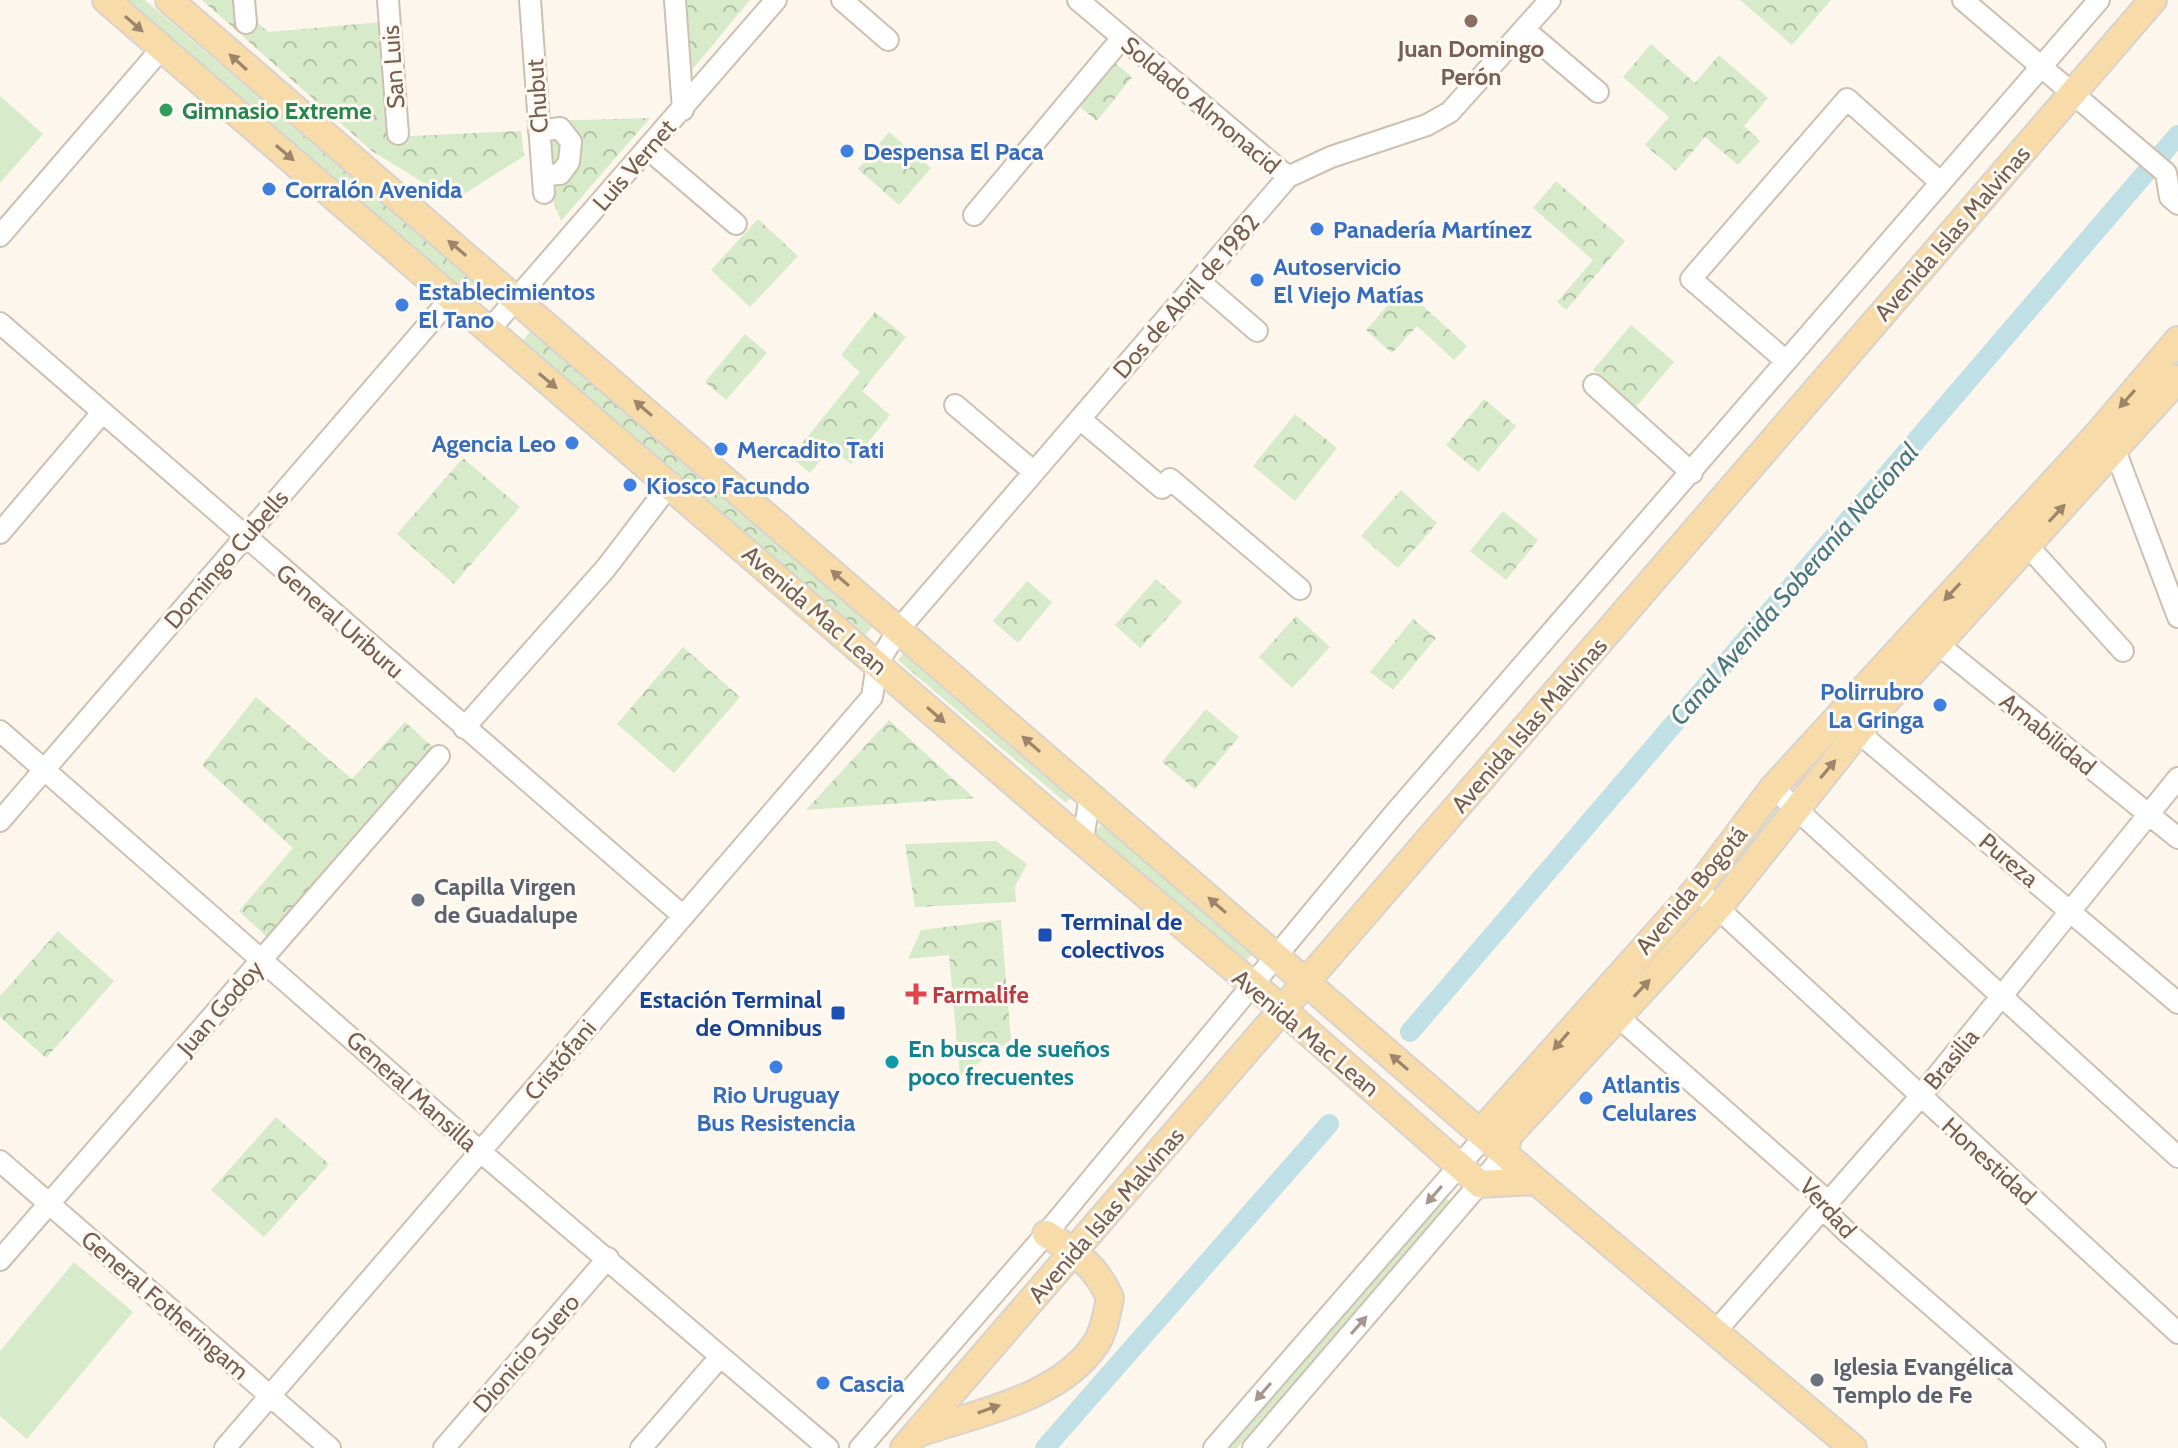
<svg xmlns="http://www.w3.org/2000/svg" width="2178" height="1448" font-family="Cabin,sans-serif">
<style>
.green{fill:#d7eaca}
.park{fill:url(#park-crowns)}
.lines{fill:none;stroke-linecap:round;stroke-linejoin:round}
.canal{stroke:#c0e0e6;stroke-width:20}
.minor-casing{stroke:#cebfb1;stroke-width:24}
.major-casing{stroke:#d9d2ce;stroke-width:30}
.minor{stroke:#fff;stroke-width:20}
.major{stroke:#f7dba9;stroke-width:26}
.oneway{fill:#9d846a}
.oneway2{fill:#a7968d}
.education-dot{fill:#8d6e63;stroke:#fefaf3;stroke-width:3}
.leisure-dot{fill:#2e9e5b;stroke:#fefaf3;stroke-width:3}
.shop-dot{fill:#3f7fe0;stroke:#fefaf3;stroke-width:3}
.worship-dot{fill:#6b7280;stroke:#fefaf3;stroke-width:3}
.transit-dot{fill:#1a4fb4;stroke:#fefaf3;stroke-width:3}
.health-dot{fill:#e0444e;stroke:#fefaf3;stroke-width:3}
.culture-dot{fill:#0f9aa8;stroke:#fefaf3;stroke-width:3}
.labels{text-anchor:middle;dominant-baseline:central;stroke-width:6;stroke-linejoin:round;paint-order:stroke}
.education-label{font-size:24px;font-weight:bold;fill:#785e54;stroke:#fefaf3}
.street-label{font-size:24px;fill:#775e4f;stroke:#fefaf3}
.leisure-label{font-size:24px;font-weight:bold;fill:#27864d;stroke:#fefaf3;text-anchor:start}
.shop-label{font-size:24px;font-weight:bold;fill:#366cbe;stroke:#fefaf3;text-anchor:start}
.worship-label{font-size:24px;font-weight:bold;fill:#5b616d;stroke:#fefaf3;text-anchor:start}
.transit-label{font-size:24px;font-weight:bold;fill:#164399;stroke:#fefaf3;text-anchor:start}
.health-label{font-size:24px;font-weight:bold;fill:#be3a42;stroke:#fefaf3;text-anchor:start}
.culture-label{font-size:24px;font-weight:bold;fill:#0d838f;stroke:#fefaf3;text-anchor:start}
.water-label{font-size:26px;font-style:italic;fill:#467782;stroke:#fefaf3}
</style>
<defs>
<pattern id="park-crowns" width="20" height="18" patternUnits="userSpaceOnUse" patternTransform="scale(2)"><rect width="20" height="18" fill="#d7eaca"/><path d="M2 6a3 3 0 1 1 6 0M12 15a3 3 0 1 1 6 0" fill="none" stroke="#b3c1a6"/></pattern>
</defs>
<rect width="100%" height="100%" fill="#fcf6ec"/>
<path class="green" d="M 0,96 L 43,134 L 0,183 Z
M 1776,802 L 1784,808 L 1719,892 L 1712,886 Z
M 1443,1196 L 1453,1204 L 1237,1448 L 1220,1448 Z
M 74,1262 L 133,1312 L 27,1439 L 0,1416 L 0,1351 Z"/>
<path class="park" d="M 125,0 L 145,0 L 478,285 L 470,295 Z
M 202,0 L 232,0 L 268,32 L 382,22 L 388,137 L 521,131 L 524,156 L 453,201 L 372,151 Z
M 687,0 L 750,0 L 692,70 Z
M 1740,0 L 1831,0 L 1792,45 Z
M 1651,44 L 1695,83 L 1719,55 L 1768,98 L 1744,126 L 1760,141 L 1738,165 L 1705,137 L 1676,171 L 1645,145 L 1669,117 L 1623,77 Z
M 1109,58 L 1132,77 L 1097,121 L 1074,102 Z
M 650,118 L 561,221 L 547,185 L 546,121 Z
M 889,132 L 931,168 L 899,205 L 858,169 Z
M 1556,181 L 1625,241 L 1566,310 L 1557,302 L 1593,260 L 1533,208 Z
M 758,219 L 798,256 L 750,307 L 711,270 Z
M 1403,288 L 1467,346 L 1454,360 L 1417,326 L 1392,353 L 1366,330 Z
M 875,312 L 906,337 L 862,391 L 890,415 L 851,464 L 831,448 L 810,473 L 791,457 L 860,372 L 841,355 Z
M 1631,325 L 1674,362 L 1636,407 L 1593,370 Z
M 531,330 L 872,627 L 864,636 L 521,344 Z
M 745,334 L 767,353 L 726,400 L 705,382 Z
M 1484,399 L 1516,426 L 1478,472 L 1446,445 Z
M 1295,414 L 1337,448 L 1295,501 L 1253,466 Z
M 463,458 L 520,507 L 454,584 L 397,534 Z
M 1401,490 L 1437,523 L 1398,568 L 1361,536 Z
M 1503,511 L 1538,540 L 1506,580 L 1470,551 Z
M 1156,579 L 1182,602 L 1140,648 L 1115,625 Z
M 1027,581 L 1052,602 L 1018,643 L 993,621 Z
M 1296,616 L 1330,647 L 1292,688 L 1259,657 Z
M 1413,619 L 1436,638 L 1393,690 L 1370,672 Z
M 683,647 L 740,697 L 674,773 L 617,724 Z
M 906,650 L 1074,793 L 1066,803 L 898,660 Z
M 256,697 L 352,779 L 405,722 L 435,749 L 269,939 L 239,911 L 293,848 L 202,765 Z
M 1206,709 L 1239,737 L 1195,789 L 1162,762 Z
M 889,720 L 974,798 L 806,810 Z
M 1102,823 L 1252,955 L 1240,965 L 1092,836 Z
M 996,841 L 1027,864 L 1015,886 L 1016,902 L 915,907 L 905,844 Z
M 1001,920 L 1011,1040 L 960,1076 L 949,955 L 908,959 L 921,930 Z
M 58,931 L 114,981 L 46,1058 L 0,1017 L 0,996 Z
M 276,1117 L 329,1164 L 264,1237 L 211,1190 Z"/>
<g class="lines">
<path class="canal" d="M 1410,1032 L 2178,135
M 1045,1448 L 1329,1124"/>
<g class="minor-casing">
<path id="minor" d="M 244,0 L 246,23
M 388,0 L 398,134
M 530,0 L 544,193
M 675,0 L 683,110
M 842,0 L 888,40
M 1078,0 L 1288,177
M 1963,0 L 2166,173 L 2170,197 L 2178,204
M 1525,30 L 1598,92
M 539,131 L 560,128 L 571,142 L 569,162 L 560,174 L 543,175
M 648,149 L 736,224
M 974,215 L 1122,38
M 0,236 L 162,48
M 1199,281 L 1257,331
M 0,323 L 682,915
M 490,329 L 776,0
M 1786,361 L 1691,279 L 1847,99 L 1940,182
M 1594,385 L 1692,473
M 955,405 L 1034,472
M 1080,419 L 1162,488 L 1170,479 L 1300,589
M 2106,441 L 2115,450 L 2178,617
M 0,533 L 101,414
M 2027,545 L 2123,651
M 1929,637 L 2178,838
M 1847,727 L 1858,732 L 2178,1003
M 464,728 L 606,568 L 671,483
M 0,731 L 482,1153 L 828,1448
M 1773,788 L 2178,1157
M 0,821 L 452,297
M 1083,840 L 1090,795
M 1697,889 L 2178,1333
M 1608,1008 L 1824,1198 L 1824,1210 L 1849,1234 L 2095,1448
M 0,1161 L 330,1448
M 0,1260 L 439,756
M 1715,1332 L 1920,1097 L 2178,778
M 225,1448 L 872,697 L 877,664 L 899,629 L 1288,177 L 1331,157 L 1427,125 L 1450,112 L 1550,0
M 444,1448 L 608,1258
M 641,1448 L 720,1357
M 860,1448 L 1046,1234 L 1394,814 L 2099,0
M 1214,1448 L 1485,1136
M 1253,1448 L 1505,1154"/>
</g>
<g class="major-casing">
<path id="major" d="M 106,0 L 1050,814 L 1284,1011 L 1480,1184 L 1536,1181
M 169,0 L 1536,1181 L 1853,1448
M 1485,1136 L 1486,1126 L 1697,889 L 1773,788 L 2098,434 L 2178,340
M 1505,1154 L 1508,1136 L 1718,908 L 1858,732 L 2178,379
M 919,1433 C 976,1413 1058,1399 1095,1345 C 1104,1332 1107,1313 1110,1298 C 1097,1267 1075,1251 1046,1234
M 904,1448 L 2153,0"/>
</g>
<use href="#minor" class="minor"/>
<use href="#major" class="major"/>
</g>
<defs><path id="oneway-solid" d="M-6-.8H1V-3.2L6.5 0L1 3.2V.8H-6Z" transform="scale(2)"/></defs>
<g class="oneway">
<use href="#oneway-solid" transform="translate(134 24) rotate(41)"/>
<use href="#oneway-solid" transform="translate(238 62) rotate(-138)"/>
<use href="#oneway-solid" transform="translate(285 153) rotate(40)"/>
<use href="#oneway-solid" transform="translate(457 248) rotate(-140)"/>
<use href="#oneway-solid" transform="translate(548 381) rotate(40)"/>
<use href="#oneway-solid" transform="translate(2127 399) rotate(131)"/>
<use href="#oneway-solid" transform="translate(643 408) rotate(-139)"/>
<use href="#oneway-solid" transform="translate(2057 513) rotate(-47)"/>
<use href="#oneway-solid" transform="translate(840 578) rotate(-139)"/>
<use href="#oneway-solid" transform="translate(1952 592) rotate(133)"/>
<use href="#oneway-solid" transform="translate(936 715) rotate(41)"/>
<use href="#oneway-solid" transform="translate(1031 744) rotate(-139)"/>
<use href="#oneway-solid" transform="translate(1828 769) rotate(-50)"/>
<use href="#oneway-solid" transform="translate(1217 905) rotate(-139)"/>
<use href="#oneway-solid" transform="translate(1642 988) rotate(-47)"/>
<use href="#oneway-solid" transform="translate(1561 1041) rotate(131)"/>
<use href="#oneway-solid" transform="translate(1399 1062) rotate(-139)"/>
<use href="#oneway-solid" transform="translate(989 1409) rotate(-19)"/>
</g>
<g class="oneway2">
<use href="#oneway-solid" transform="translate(1434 1195) rotate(131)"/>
<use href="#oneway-solid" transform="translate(1359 1325) rotate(-49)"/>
<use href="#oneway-solid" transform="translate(1263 1392) rotate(131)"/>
</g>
<circle class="education-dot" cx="1471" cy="21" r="8"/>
<circle class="leisure-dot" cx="166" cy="110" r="8"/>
<g class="shop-dot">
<circle cx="847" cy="151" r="8"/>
<circle cx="269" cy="189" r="8"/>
<circle cx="1317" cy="229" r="8"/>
<circle cx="1257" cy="280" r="8"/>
<circle cx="402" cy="305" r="8"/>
<circle cx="572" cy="443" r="8"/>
<circle cx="721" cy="449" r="8"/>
<circle cx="630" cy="485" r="8"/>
<circle cx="1940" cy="705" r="8"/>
<circle cx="776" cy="1067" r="8"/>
<circle cx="1586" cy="1098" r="8"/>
<circle cx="823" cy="1383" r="8"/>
</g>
<g class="worship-dot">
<circle cx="418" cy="900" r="8"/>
<circle cx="1817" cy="1380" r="8"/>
</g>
<g class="transit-dot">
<rect x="1037" y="927" width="16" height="16" rx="4"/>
<rect x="830" y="1005" width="16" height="16" rx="4"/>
</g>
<path class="health-dot" d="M912 982h8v8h8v8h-8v8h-8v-8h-8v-8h8z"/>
<circle class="culture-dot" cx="892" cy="1062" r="8"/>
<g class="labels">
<g class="education-label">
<text x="1471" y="48">Juan Domingo<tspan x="1471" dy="28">Perón</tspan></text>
</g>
<g class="street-label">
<text transform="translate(393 67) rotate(-94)">San Luis</text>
<text transform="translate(537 96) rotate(-94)">Chubut</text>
<text transform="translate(1201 105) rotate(40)">Soldado Almonacid</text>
<text transform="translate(634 165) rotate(-49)">Luis Vernet</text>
<text transform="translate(1952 233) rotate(-49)">Avenida Islas Malvinas</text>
<text transform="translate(1186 296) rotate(-49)">Dos de Abril de 1982</text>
<text transform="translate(226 559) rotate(-49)">Domingo Cubells</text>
<text transform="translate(815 610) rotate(41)">Avenida Mac Lean</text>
<text transform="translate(340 621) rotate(41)">General Uriburu</text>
<text transform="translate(1529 725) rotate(-49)">Avenida Islas Malvinas</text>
<text transform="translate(2048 734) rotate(39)">Amabilidad</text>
<text transform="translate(2009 860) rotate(40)">Pureza</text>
<text transform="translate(1691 890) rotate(-50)">Avenida Bogotá</text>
<text transform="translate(220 1008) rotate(-49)">Juan Godoy</text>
<text transform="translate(1306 1033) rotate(40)">Avenida Mac Lean</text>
<text transform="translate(1951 1059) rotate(-50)">Brasilia</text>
<text transform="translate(560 1060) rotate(-50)">Cristófani</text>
<text transform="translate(412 1091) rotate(42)">General Mansilla</text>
<text transform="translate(1989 1161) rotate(42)">Honestidad</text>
<text transform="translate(1828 1208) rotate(48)">Verdad</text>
<text transform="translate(1106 1215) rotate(-49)">Avenida Islas Malvinas</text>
<text transform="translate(165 1305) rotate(41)">General Fotheringam</text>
<text transform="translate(526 1353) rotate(-49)">Dionicio Suero</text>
</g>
<g class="leisure-label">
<text x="182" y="110">Gimnasio Extreme</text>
</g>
<g class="shop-label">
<text x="863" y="151">Despensa El Paca</text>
<text x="285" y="189">Corralón Avenida</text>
<text x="1333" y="229">Panadería Martínez</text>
<text x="1273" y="266">Autoservicio<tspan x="1273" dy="28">El Viejo Matías</tspan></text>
<text x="418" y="291">Establecimientos<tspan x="418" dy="28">El Tano</tspan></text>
<text x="556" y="443" text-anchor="end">Agencia Leo</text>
<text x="737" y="449">Mercadito Tati</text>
<text x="646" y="485">Kiosco Facundo</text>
<text x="1924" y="691" text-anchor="end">Polirrubro<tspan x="1924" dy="28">La Gringa</tspan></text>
<text x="1602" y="1084">Atlantis<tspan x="1602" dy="28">Celulares</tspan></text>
<text x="776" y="1094" text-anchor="middle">Rio Uruguay<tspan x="776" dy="28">Bus Resistencia</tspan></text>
<text x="839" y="1383">Cascia</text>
</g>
<g class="worship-label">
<text x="434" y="886">Capilla Virgen<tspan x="434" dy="28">de Guadalupe</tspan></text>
<text x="1833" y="1366">Iglesia Evangélica<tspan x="1833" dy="28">Templo de Fe</tspan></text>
</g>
<g class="transit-label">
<text x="1061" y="921">Terminal de<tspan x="1061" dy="28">colectivos</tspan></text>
<text x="822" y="999" text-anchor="end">Estación Terminal<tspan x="822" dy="28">de Omnibus</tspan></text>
</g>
<g class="health-label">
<text x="932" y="994">Farmalife</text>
</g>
<g class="culture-label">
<text x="908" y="1048">En busca de sueños<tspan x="908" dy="28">poco frecuentes</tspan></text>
</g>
<g class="water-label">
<text transform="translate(1794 584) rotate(-49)">Canal Avenida Soberanía Nacional</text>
</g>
</g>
</svg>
